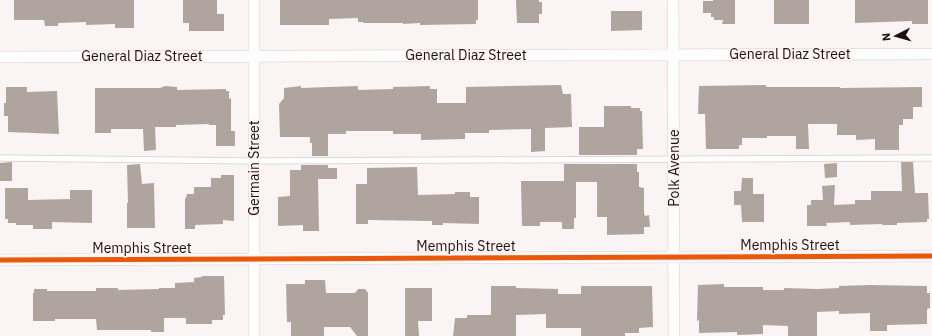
<svg xmlns="http://www.w3.org/2000/svg" width="932" height="336" font-family="'IBM Plex Sans',sans-serif">
<style>
.building{fill:#b0a49e}
.lines{fill:none;stroke-linecap:round;stroke-linejoin:round}
.lane-casing{stroke:#d5cecd;stroke-width:7}
.street-casing{stroke:#d5cecd;stroke-width:12}
.lane{stroke:#fefdfd;stroke-width:5.5}
.street{stroke:#fefdfd;stroke-width:11}
.cycleway-casing{stroke:#fdf2f1;stroke-width:8}
.cycleway{stroke:#e8590c;stroke-width:5}
.labels{text-anchor:middle;dominant-baseline:central;stroke-width:3.5;stroke-linejoin:round;paint-order:stroke}
.street-label{font-size:14px;fill:#1a1211;stroke:#fdf2f1}
</style>
<rect width="100%" height="100%" fill="#faf4f4"/>
<path class="building" d="M 14,0 L 134,0 L 134,28 L 115,28 L 115,24 L 86,25 L 86,22 L 58,23 L 58,26 L 45,26 L 44,20 L 14,20 Z
M 183,0 L 217,0 L 217,14 L 224,14 L 224,31 L 189,31 L 189,23 L 183,23 Z
M 280,0 L 478,0 L 478,20 L 476,20 L 476,24 L 420,25 L 420,23 L 403,24 L 403,23 L 363,23 L 363,22 L 358,22 L 358,18 L 329,19 L 329,25 L 280,25 Z
M 516,0 L 539,0 L 539,2 L 542,2 L 542,14 L 539,14 L 539,23 L 517,23 Z
M 713,0 L 735,0 L 735,24 L 722,24 L 723,20 L 714,20 L 714,17 L 711,17 L 711,13 L 703,13 L 703,1 L 713,1 Z
M 774,0 L 809,0 L 809,24 L 774,24 Z
M 855,0 L 928,0 L 928,24 L 912,24 L 912,21 L 855,23 Z
M 611,11 L 642,11 L 642,30 L 611,31 Z
M 561,85 L 563,94 L 571,94 L 572,127 L 545,128 L 545,151 L 531,152 L 531,129 L 489,130 L 489,133 L 465,133 L 465,139 L 421,140 L 421,134 L 393,134 L 393,131 L 346,131 L 346,134 L 328,134 L 328,156 L 312,156 L 312,143 L 310,143 L 310,137 L 280,137 L 279,104 L 284,98 L 284,88 L 301,86 L 301,88 L 358,86 L 358,90 L 393,89 L 393,87 L 430,86 L 430,89 L 437,89 L 437,103 L 466,103 L 466,87 Z
M 766,85 L 766,87 L 840,87 L 840,88 L 922,87 L 922,107 L 913,107 L 913,119 L 903,119 L 903,125 L 899,125 L 899,150 L 875,150 L 875,139 L 856,140 L 856,135 L 837,135 L 837,124 L 808,124 L 809,149 L 796,149 L 796,136 L 767,136 L 767,138 L 742,138 L 742,145 L 739,145 L 739,149 L 706,149 L 705,114 L 698,114 L 699,86 Z
M 165,86 L 177,87 L 177,90 L 226,89 L 226,91 L 229,91 L 229,99 L 231,98 L 231,131 L 235,131 L 235,146 L 216,146 L 216,125 L 209,125 L 209,124 L 176,125 L 176,127 L 155,127 L 156,150 L 144,151 L 143,129 L 111,129 L 111,133 L 95,133 L 95,88 L 160,88 Z
M 6,87 L 27,87 L 27,92 L 57,91 L 59,134 L 8,132 L 8,116 L 4,116 L 4,103 L 6,103 Z
M 604,106 L 631,106 L 631,108 L 640,108 L 640,111 L 642,111 L 643,149 L 637,149 L 637,155 L 579,155 L 579,127 L 604,127 Z
M 12,162 L 12,181 L 0,181 L 0,163 Z
M 901,162 L 913,162 L 915,193 L 928,193 L 929,219 L 927,219 L 927,222 L 897,223 L 897,225 L 882,225 L 882,224 L 850,225 L 850,222 L 826,223 L 827,226 L 807,226 L 807,205 L 811,205 L 811,200 L 823,200 L 822,186 L 835,185 L 834,205 L 855,204 L 855,200 L 871,200 L 871,191 L 902,191 Z
M 837,163 L 837,177 L 825,178 L 824,164 Z
M 140,164 L 142,184 L 154,183 L 155,228 L 127,228 L 127,203 L 128,203 L 127,165 Z
M 564,164 L 637,164 L 637,172 L 639,172 L 639,187 L 644,188 L 644,213 L 645,216 L 649,215 L 650,227 L 644,227 L 644,234 L 607,235 L 607,217 L 597,217 L 597,182 L 576,182 L 576,218 L 574,218 L 574,229 L 562,229 L 562,222 L 540,222 L 540,226 L 522,226 L 521,181 L 564,181 Z
M 301,165 L 328,165 L 328,168 L 337,168 L 337,179 L 318,179 L 319,231 L 303,231 L 303,225 L 278,226 L 278,197 L 290,196 L 290,170 L 301,170 Z
M 417,167 L 418,195 L 455,194 L 455,192 L 470,192 L 470,197 L 479,197 L 479,224 L 443,223 L 443,225 L 432,225 L 432,221 L 368,220 L 368,224 L 356,224 L 356,184 L 367,184 L 367,168 Z
M 221,175 L 234,175 L 234,221 L 223,220 L 223,224 L 195,225 L 195,229 L 185,229 L 185,198 L 186,198 L 187,194 L 194,194 L 194,187 L 211,187 L 211,178 L 221,178 Z
M 742,178 L 753,178 L 753,194 L 764,194 L 764,222 L 742,222 L 741,205 L 734,205 L 734,191 L 741,191 Z
M 5,188 L 28,188 L 28,200 L 70,199 L 70,190 L 92,190 L 92,223 L 52,222 L 52,229 L 33,229 L 33,225 L 16,225 L 16,223 L 8,223 L 8,219 L 5,219 Z
M 202,276 L 224,276 L 225,315 L 223,315 L 223,320 L 212,320 L 212,324 L 186,324 L 186,318 L 164,318 L 164,332 L 151,332 L 151,330 L 97,330 L 96,319 L 55,319 L 55,321 L 33,321 L 33,293 L 34,293 L 34,289 L 47,289 L 47,291 L 96,291 L 96,288 L 118,288 L 118,290 L 159,289 L 159,288 L 175,288 L 175,283 L 194,282 L 194,278 L 202,277 Z
M 305,280 L 325,280 L 326,293 L 355,293 L 358,289 L 365,289 L 368,293 L 368,336 L 357,336 L 350,327 L 324,327 L 324,336 L 291,336 L 291,322 L 287,322 L 286,284 L 305,284 Z
M 724,284 L 724,287 L 763,287 L 763,290 L 784,290 L 784,288 L 817,289 L 839,288 L 839,286 L 870,285 L 927,286 L 927,293 L 930,293 L 930,308 L 927,309 L 927,324 L 887,325 L 887,331 L 870,331 L 870,313 L 839,314 L 839,311 L 817,312 L 817,336 L 788,336 L 788,326 L 763,325 L 763,334 L 737,335 L 737,332 L 699,333 L 699,320 L 697,321 L 698,285 Z
M 491,286 L 516,286 L 516,288 L 558,289 L 558,294 L 581,294 L 581,286 L 652,286 L 653,327 L 639,328 L 639,333 L 625,333 L 625,336 L 581,336 L 581,328 L 546,328 L 546,314 L 516,315 L 516,336 L 453,336 L 455,318 L 467,318 L 467,315 L 491,315 Z
M 405,288 L 432,288 L 432,321 L 418,321 L 419,336 L 405,336 Z"/>
<g class="lines">
<g class="lane-casing">
<path id="lane" d="M 0,158 L 254,161 L 932,158"/>
</g>
<g class="street-casing">
<path id="street" d="M 673,0 L 674,336
M 0,57 L 932,54
M 0,260 L 932,256
M 254,336 L 254,0"/>
</g>
<use href="#lane" class="lane"/>
<use href="#street" class="street"/>
<g class="cycleway-casing">
<path id="cycleway" d="M 0,260 L 932,256"/>
</g>
<use href="#cycleway" class="cycleway"/>
</g>
<g class="labels">
<g class="street-label">
<text x="790" y="54">General Diaz Street</text>
<text x="466" y="55">General Diaz Street</text>
<text x="142" y="56">General Diaz Street</text>
<text transform="translate(254 168) rotate(-90)">Germain Street</text>
<text transform="translate(674 168) rotate(-90)">Polk Avenue</text>
<text x="790" y="245">Memphis Street</text>
<text x="466" y="246">Memphis Street</text>
<text x="142" y="248">Memphis Street</text>
</g>
</g>
<g transform="translate(896 36) rotate(264)" stroke="#fdf2f1" stroke-width="3" paint-order="stroke">
<path d="M0-3L7 15L0 10L-7 15Z" fill="#1a1211"/>
<text y="-6" font-size="11" font-weight="bold" text-anchor="middle" fill="#1a1211">N</text>
</g>
</svg>
